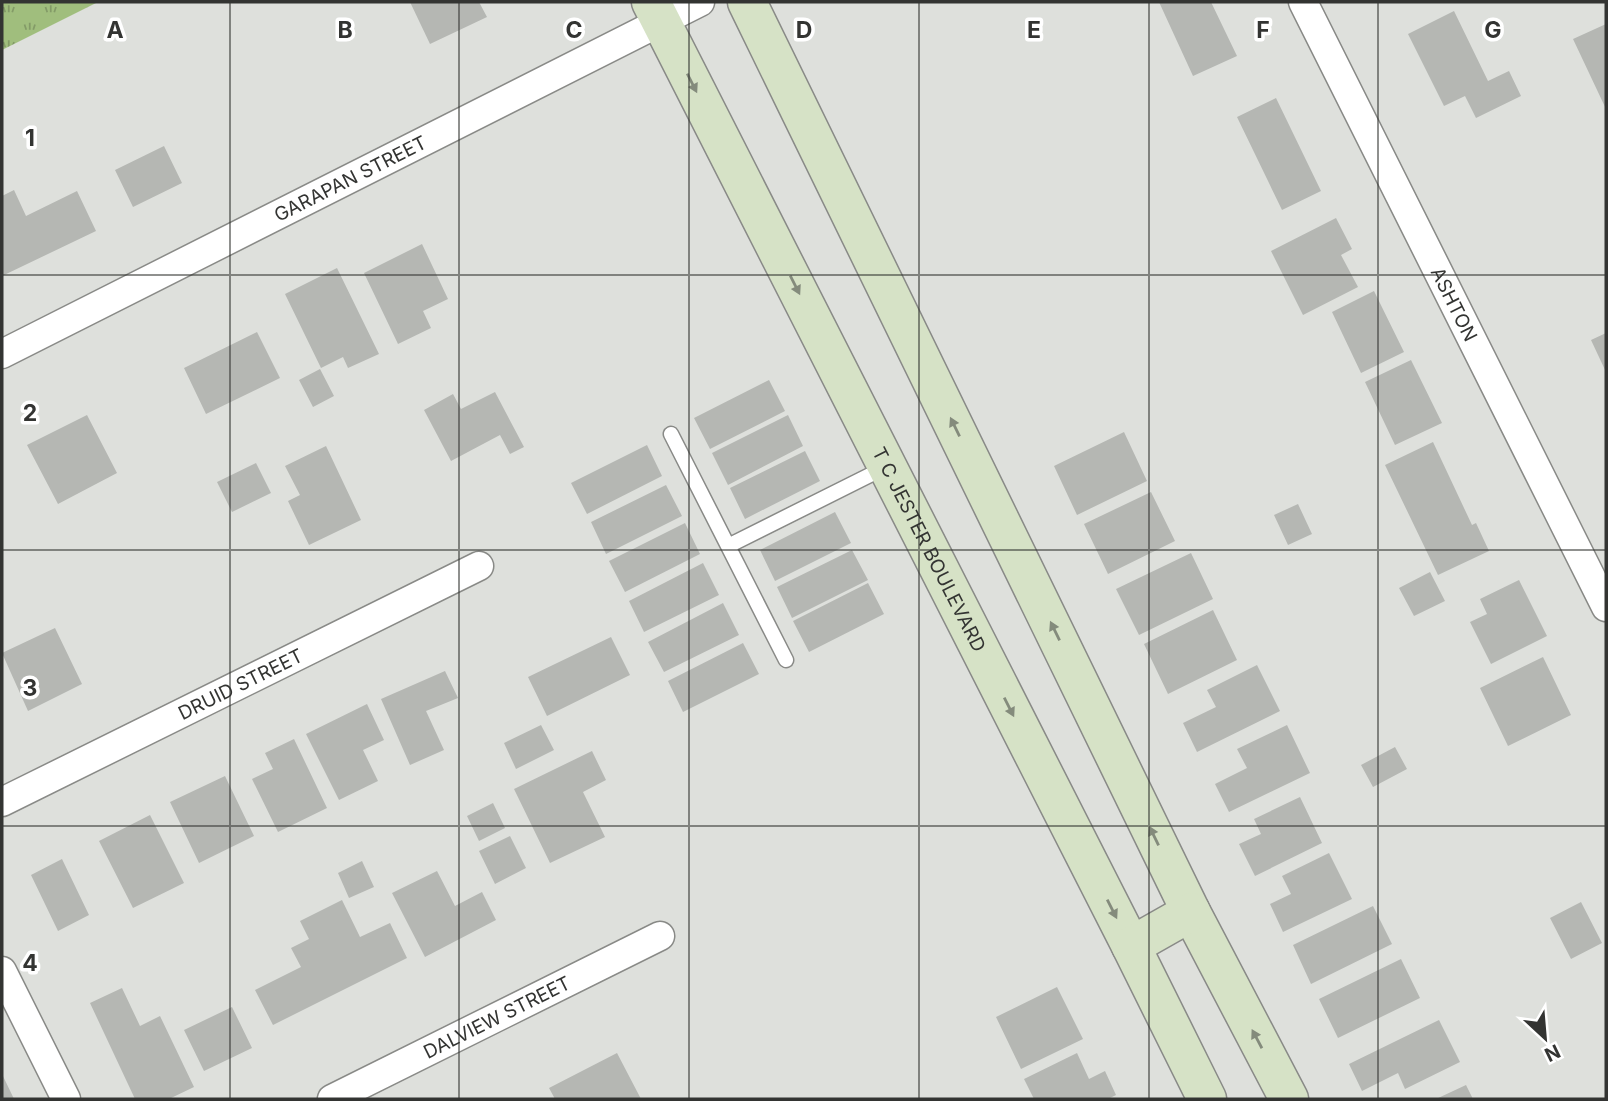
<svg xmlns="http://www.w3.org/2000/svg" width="1608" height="1101" font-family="Inter,sans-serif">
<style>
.park{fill:url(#park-tufts)}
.building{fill:#b5b7b3}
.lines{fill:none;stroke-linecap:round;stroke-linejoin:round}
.lane-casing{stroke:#898a87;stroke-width:17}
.street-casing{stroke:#898a87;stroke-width:31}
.secondary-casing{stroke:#898a87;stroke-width:41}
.lane{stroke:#fff;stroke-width:14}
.street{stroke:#fff;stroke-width:28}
.secondary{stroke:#d6e2c6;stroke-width:38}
.oneway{fill:#848b7c}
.grid{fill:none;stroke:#333432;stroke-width:2;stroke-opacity:0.55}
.labels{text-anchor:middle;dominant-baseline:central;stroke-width:7;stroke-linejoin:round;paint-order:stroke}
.street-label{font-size:19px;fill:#333432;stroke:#fff}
.grid-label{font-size:23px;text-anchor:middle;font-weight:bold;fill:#333432;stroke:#fff;stroke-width:7;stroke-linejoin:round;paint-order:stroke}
</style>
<defs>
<pattern id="park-tufts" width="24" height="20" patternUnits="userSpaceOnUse" patternTransform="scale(1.75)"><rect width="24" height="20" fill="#a0be7d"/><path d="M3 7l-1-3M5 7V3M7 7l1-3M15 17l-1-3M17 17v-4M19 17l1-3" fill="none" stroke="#839b67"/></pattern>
</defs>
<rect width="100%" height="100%" fill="#dee0dc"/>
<path class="park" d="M 2,2 L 98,2 L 2,50 Z"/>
<path class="building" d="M 410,2 L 479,2 L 487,17 L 430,44 Z
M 1159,2 L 1211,2 L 1237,56 L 1193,76 Z
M 1454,11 L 1488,81 L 1509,71 L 1521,96 L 1476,118 L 1465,96 L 1444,106 L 1408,34 Z
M 1606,24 L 1606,109 L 1573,39 Z
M 1276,98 L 1321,191 L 1282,210 L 1237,117 Z
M 164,146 L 182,183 L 133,207 L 115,170 Z
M 14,190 L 26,216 L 77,191 L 96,231 L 2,276 L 2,196 Z
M 1336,218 L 1352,249 L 1341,255 L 1358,287 L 1303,315 L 1271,251 Z
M 422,244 L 448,299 L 423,311 L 431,328 L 398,344 L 364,273 Z
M 337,268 L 379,354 L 348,368 L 343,357 L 321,368 L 285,294 Z
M 1374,291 L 1404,352 L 1361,373 L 1332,312 Z
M 257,332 L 280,378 L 206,414 L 184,368 Z
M 1606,333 L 1606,372 L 1591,340 Z
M 1411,360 L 1442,423 L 1395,445 L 1365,382 Z
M 320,369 L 334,396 L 313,407 L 299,380 Z
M 769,380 L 785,411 L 710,449 L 694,418 Z
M 495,392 L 524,447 L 510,454 L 500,435 L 451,461 L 424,410 L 453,394 L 461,409 Z
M 87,415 L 117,473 L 58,504 L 27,445 Z
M 788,415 L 803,446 L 728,485 L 712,453 Z
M 1124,432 L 1147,481 L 1077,515 L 1054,466 Z
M 1433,442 L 1472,525 L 1476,523 L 1489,551 L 1438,575 L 1385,465 Z
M 647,445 L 662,476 L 587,514 L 571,483 Z
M 326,446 L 361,520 L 309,545 L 288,501 L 300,495 L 285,466 Z
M 805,451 L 820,481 L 745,519 L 730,488 Z
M 256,463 L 271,493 L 232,512 L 217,482 Z
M 666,485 L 682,516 L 606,554 L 591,522 Z
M 1151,492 L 1175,541 L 1108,574 L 1084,524 Z
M 1298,504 L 1312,534 L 1288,545 L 1274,515 Z
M 835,512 L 851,543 L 775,581 L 760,550 Z
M 685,523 L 700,554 L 625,592 L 609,561 Z
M 852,550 L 868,580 L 792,618 L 777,587 Z
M 1191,553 L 1213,599 L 1139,635 L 1116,589 Z
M 703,563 L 719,595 L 644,632 L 629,601 Z
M 1430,572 L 1445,601 L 1414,616 L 1399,588 Z
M 1519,580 L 1547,636 L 1491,664 L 1470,622 L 1487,614 L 1480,599 Z
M 868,583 L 884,614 L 809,652 L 793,621 Z
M 723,603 L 739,635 L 664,672 L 648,642 Z
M 1213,610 L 1237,660 L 1168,694 L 1144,644 Z
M 55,628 L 82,684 L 28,711 L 2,653 Z
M 611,637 L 630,675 L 547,716 L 528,677 Z
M 743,643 L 759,674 L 683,712 L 668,681 Z
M 1543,657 L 1571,715 L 1508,746 L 1480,688 Z
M 1257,665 L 1280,711 L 1197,752 L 1183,723 L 1216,707 L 1207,690 Z
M 445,671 L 458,698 L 426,711 L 444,750 L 410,765 L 381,699 Z
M 367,704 L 384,740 L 363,750 L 378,781 L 339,800 L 306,734 Z
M 541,725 L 554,750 L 516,769 L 504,743 Z
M 1287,725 L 1310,773 L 1229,812 L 1215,784 L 1247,768 L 1237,749 Z
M 294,739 L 327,808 L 278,832 L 252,779 L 273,769 L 265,753 Z
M 1395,747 L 1407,769 L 1373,787 L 1361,765 Z
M 592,751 L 606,780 L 583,792 L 605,837 L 550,863 L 514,789 Z
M 225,776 L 254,836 L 199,863 L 170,802 Z
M 1300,797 L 1322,843 L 1255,876 L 1239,844 L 1261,834 L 1254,819 Z
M 493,803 L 505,828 L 479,841 L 467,816 Z
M 150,815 L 184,883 L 133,908 L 99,841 Z
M 510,836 L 526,868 L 495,884 L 479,851 Z
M 1329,853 L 1352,899 L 1283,932 L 1270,904 L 1291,894 L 1282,876 Z
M 62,859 L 89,915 L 58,931 L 31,875 Z
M 362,861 L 374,887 L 349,898 L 338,873 Z
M 437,871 L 455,906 L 482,892 L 496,920 L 425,957 L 392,893 Z
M 342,900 L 360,937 L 390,923 L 407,958 L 273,1025 L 255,990 L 301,967 L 291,948 L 309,939 L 300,921 Z
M 1581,902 L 1602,943 L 1571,959 L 1550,918 Z
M 1373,906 L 1392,944 L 1311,984 L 1293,945 Z
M 1401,959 L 1420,998 L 1338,1038 L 1319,999 Z
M 1057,987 L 1083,1039 L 1021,1069 L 996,1017 Z
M 122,988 L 140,1026 L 160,1016 L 194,1087 L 169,1099 L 135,1099 L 90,1003 Z
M 232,1007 L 252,1048 L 204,1071 L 184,1030 Z
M 1439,1020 L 1460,1062 L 1405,1089 L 1398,1073 L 1362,1091 L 1349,1064 Z
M 617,1053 L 641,1099 L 555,1099 L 549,1088 Z
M 1077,1053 L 1089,1079 L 1105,1071 L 1116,1095 L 1108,1099 L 1034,1099 L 1024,1079 Z
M 2,1074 L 14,1099 L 2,1099 Z
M 1466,1085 L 1473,1099 L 1436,1099 Z"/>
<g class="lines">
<g class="lane-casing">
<path id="lane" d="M 671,434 L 786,660
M 728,546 L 886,467"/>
</g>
<g class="street-casing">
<g id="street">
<path id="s1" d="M 1303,2 L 1606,607"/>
<path id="s2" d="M 2,354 L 700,2"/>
<path id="s3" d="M 2,802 L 479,566"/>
<path d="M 2,971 L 66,1099"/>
<path id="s4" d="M 332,1099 L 660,936"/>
</g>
</g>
<g class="secondary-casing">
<g id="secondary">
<path id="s5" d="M 651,2 L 1131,946 L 1207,1099"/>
<path d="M 747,2 L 1191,912 L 1289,1099"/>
<path d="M 1131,946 L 1191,912"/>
</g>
</g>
<use href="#lane" class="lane"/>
<use href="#street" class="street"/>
<use href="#secondary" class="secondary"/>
</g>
<defs><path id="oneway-solid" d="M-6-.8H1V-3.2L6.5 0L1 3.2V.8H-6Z" transform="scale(1.75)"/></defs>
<g class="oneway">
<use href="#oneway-solid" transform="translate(692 83) rotate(63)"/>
<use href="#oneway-solid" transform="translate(795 285) rotate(63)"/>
<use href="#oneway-solid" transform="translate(955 427) rotate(-116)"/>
<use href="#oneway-solid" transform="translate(1055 631) rotate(-116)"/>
<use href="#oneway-solid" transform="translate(1009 707) rotate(63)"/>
<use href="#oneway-solid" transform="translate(1154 836) rotate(-116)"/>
<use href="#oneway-solid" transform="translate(1112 909) rotate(63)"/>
<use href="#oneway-solid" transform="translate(1257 1039) rotate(-118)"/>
</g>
<path class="grid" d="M 230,2 L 230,1099M 459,2 L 459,1099M 689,2 L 689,1099M 919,2 L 919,1099M 1149,2 L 1149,1099M 1378,2 L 1378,1099M 2,275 L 1606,275M 2,550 L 1606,550M 2,826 L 1606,826"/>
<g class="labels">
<g class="street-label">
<text stroke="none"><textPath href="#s2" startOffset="390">GARAPAN STREET</textPath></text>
<text stroke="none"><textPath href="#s1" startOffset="338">ASHTON</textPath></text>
<text stroke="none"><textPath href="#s5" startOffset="614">T C JESTER BOULEVARD</textPath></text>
<text stroke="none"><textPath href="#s3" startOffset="266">DRUID STREET</textPath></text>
<text stroke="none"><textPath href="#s4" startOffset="184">DALVIEW STREET</textPath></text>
</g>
</g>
<g class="grid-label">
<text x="115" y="38">A</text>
<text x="345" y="38">B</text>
<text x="574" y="38">C</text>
<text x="804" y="38">D</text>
<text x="1034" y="38">E</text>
<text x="1263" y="38">F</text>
<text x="1493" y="38">G</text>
<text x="30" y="146">1</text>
<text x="30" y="421">2</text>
<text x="30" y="696">3</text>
<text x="30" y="971">4</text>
</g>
<rect width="1608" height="1101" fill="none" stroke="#333432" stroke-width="7"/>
<g transform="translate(1545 1038) rotate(154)" stroke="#ffffff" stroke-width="5" paint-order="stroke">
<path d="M0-5L12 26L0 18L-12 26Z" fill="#333432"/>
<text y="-10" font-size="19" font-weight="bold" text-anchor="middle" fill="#333432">N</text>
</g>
</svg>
